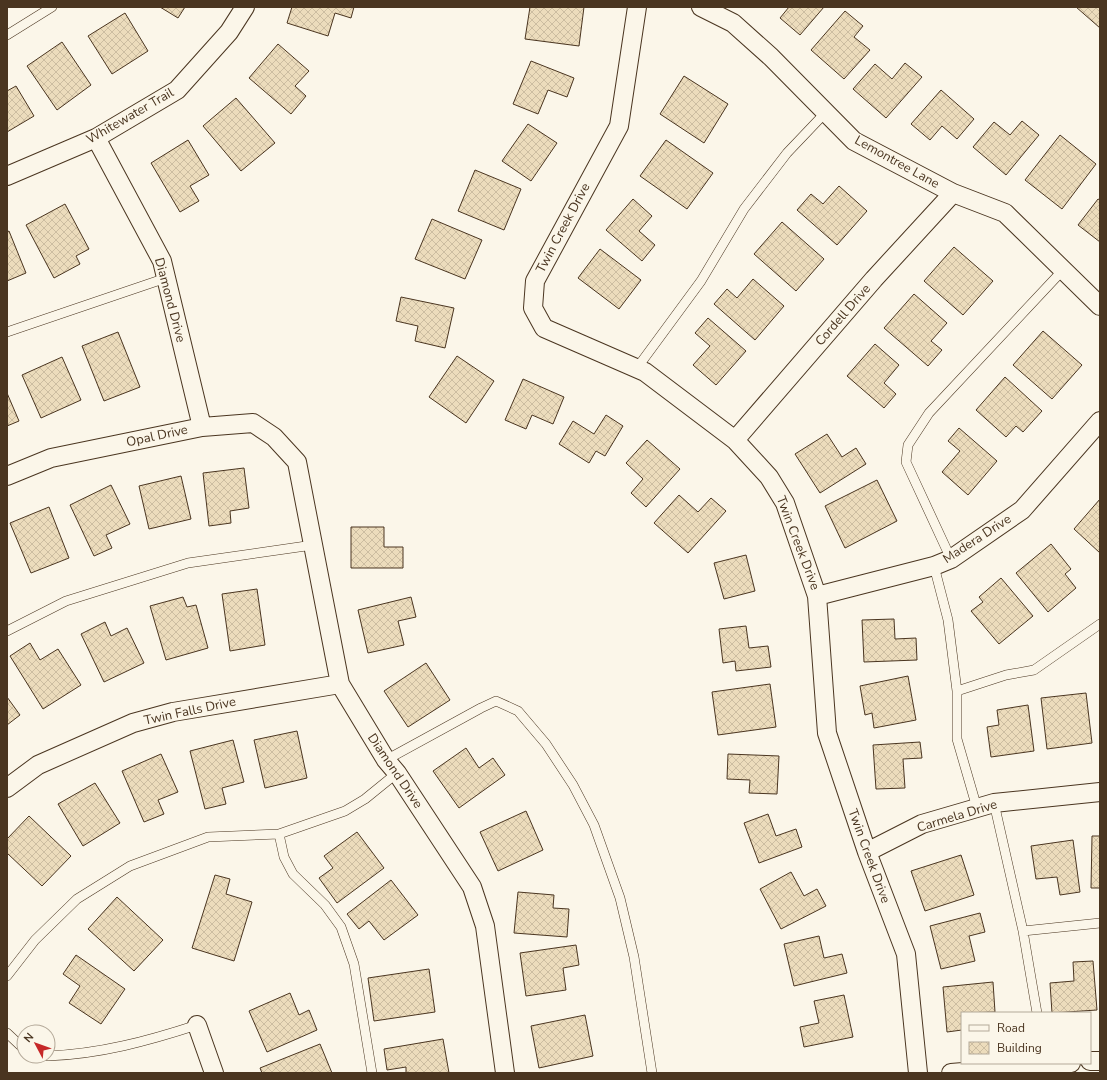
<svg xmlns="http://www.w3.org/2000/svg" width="1107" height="1080" font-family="'Nunito Sans',sans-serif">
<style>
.building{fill:url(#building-cross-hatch);stroke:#4a3520}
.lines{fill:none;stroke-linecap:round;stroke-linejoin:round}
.service-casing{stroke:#4a3520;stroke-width:10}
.minor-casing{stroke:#4a3520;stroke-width:20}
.service{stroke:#fbf6e9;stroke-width:9}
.minor{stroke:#fbf6e9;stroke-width:18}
.labels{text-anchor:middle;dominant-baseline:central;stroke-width:3;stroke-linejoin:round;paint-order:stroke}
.street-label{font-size:13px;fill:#4a3520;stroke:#fbf6e9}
</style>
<defs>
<pattern id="building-cross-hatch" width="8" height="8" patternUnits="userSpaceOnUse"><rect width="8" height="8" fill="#ecdcbc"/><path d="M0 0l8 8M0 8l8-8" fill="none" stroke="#ccbda1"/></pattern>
</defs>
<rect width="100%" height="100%" fill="#fbf6e9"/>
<path class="building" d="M 160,7 L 185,7 L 178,18 Z
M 292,7 L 354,7 L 351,18 L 335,13 L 328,36 L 287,23 Z
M 530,7 L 584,7 L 579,46 L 525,39 Z
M 789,7 L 824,7 L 800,35 L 780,18 Z
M 1076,7 L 1100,7 L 1100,28 Z
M 845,11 L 863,26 L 854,37 L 870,50 L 844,79 L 811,50 Z
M 125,13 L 148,51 L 112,74 L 88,36 Z
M 62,42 L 91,85 L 57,110 L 27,66 Z
M 278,44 L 309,71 L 295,86 L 306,96 L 291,114 L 249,78 Z
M 531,61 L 574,78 L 567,97 L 548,90 L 538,114 L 513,104 Z
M 905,63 L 922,77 L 886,118 L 853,89 L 875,64 L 892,79 Z
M 684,76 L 728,104 L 704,143 L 660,114 Z
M 16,86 L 34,116 L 7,132 L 7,91 Z
M 941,90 L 974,119 L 957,139 L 942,126 L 930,140 L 911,124 Z
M 236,98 L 275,143 L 241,171 L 203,126 Z
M 1022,121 L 1039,135 L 1006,175 L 973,147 L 994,122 L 1010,135 Z
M 528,124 L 557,143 L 531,181 L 502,161 Z
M 1060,135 L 1096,164 L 1062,209 L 1025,180 Z
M 188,140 L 209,175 L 190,186 L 199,201 L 180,212 L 151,163 Z
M 666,140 L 713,173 L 687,209 L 640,176 Z
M 475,170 L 521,189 L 504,230 L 458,211 Z
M 839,186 L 867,211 L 837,245 L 797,210 L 811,194 L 823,204 Z
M 633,199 L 652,216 L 639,231 L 655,245 L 642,261 L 606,230 Z
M 1098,199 L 1100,200 L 1100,242 L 1078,225 Z
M 65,204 L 89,249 L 76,256 L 80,264 L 54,278 L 26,225 Z
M 432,219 L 482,240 L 465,279 L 415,259 Z
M 782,222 L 824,259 L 796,291 L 754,254 Z
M 9,231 L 26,273 L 7,281 L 7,232 Z
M 954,247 L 993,281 L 963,315 L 924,281 Z
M 600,249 L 641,280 L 619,309 L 578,278 Z
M 753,279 L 784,306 L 755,340 L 714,304 L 727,289 L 737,298 Z
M 914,294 L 947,323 L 931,341 L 942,350 L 928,366 L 884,328 Z
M 401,297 L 454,308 L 445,348 L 415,341 L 418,326 L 396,321 Z
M 708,318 L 746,351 L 716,385 L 693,365 L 710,346 L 695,333 Z
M 1043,331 L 1082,365 L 1052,399 L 1013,365 Z
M 118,332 L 140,387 L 104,401 L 82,346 Z
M 875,344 L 899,365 L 884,383 L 896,394 L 884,408 L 847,376 Z
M 457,356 L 494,381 L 466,423 L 429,397 Z
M 62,357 L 81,400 L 41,418 L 22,375 Z
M 1005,377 L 1042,411 L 1023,432 L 1016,426 L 1006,437 L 976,410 Z
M 523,379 L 564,397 L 553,424 L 532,415 L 526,429 L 505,420 Z
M 7,393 L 19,421 L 7,426 Z
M 606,415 L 623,426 L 605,456 L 596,451 L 589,463 L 559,444 L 573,421 L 594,434 Z
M 959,428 L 997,461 L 968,495 L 942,472 L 960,451 L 948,441 Z
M 827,434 L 842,457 L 856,448 L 866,464 L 820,493 L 795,454 Z
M 647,440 L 680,469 L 646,507 L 631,493 L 643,479 L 626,463 Z
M 244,468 L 249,508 L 230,511 L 231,523 L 209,526 L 203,473 Z
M 181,476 L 191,519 L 149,529 L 139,486 Z
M 877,480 L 897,521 L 845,548 L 825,506 Z
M 111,485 L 130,524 L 106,535 L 112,548 L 94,556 L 70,505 Z
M 679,495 L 698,512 L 711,498 L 726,511 L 688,553 L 654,523 Z
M 1100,499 L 1100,553 L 1074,529 Z
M 49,507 L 69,558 L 31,573 L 10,523 Z
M 351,527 L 384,527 L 384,547 L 403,547 L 403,568 L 351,568 Z
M 1051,544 L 1071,569 L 1065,574 L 1076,588 L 1048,612 L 1016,573 Z
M 746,555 L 755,591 L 724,599 L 714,563 Z
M 1001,578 L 1033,616 L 999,644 L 971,611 L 983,602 L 979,597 Z
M 257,589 L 265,645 L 230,651 L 222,594 Z
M 183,597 L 187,607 L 196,605 L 208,648 L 166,660 L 150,606 Z
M 411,597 L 416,617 L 398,621 L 404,645 L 368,653 L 358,610 Z
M 894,619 L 895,639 L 916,638 L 917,660 L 864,662 L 862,620 Z
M 105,622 L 111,636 L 127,628 L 144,663 L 104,682 L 81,634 Z
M 746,626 L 749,648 L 768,646 L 771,667 L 736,671 L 735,661 L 723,663 L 719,629 Z
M 30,643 L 40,660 L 58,649 L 81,685 L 43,709 L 10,656 Z
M 426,663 L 450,700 L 408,727 L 384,691 Z
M 908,676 L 916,720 L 874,728 L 872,713 L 865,715 L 860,686 Z
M 770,684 L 776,727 L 718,735 L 712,692 Z
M 1086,693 L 1092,743 L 1047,749 L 1041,698 Z
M 7,697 L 20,715 L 7,725 Z
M 1028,705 L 1034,751 L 991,757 L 987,727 L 999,725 L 997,710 Z
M 297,731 L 307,778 L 265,788 L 254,740 Z
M 233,740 L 244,782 L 222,788 L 226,804 L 205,809 L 190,751 Z
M 920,742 L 922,758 L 903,759 L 905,788 L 876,789 L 873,745 Z
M 466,748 L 479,768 L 493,758 L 505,775 L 459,808 L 433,771 Z
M 161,754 L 178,792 L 158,800 L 164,814 L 144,822 L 122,771 Z
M 728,754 L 779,756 L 777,794 L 749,793 L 750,780 L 727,779 Z
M 95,783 L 120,823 L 83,846 L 58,804 Z
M 526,811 L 543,850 L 498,871 L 480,832 Z
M 768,814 L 776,836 L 796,829 L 802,847 L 759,863 L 744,823 Z
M 29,816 L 71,856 L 42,886 L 7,853 L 7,839 Z
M 357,832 L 384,868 L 337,903 L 319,878 L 333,868 L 324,856 Z
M 1092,836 L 1100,836 L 1100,888 L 1091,888 Z
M 1073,840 L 1080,892 L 1060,895 L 1057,877 L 1036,879 L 1031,846 Z
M 961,855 L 974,895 L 925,911 L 911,871 Z
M 791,872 L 804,896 L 817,889 L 826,906 L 781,929 L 760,889 Z
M 215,875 L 230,879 L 226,894 L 252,902 L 234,961 L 192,948 Z
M 391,880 L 418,915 L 384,940 L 369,921 L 359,929 L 347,914 Z
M 518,892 L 554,895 L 553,908 L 569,909 L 567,937 L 514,933 Z
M 117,897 L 163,940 L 134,971 L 88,929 Z
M 980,913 L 985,932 L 969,936 L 975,961 L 941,969 L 930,926 Z
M 819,936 L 824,958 L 842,954 L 847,973 L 794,986 L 784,944 Z
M 576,945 L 579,965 L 563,968 L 566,990 L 526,996 L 520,953 Z
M 76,955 L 125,989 L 101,1024 L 69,1003 L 80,986 L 63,974 Z
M 1093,961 L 1097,1010 L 1052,1013 L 1050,983 L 1074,981 L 1073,962 Z
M 429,969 L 435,1012 L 374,1021 L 368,978 Z
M 993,982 L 995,1012 L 962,1013 L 962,1030 L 947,1032 L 943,987 Z
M 290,993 L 299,1015 L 309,1010 L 317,1030 L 267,1052 L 249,1011 Z
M 844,995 L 853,1037 L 804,1047 L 800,1027 L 819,1023 L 814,1001 Z
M 585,1015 L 593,1056 L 539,1068 L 531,1026 Z
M 443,1039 L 449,1073 L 406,1073 L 406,1067 L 387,1070 L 384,1049 Z
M 320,1044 L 332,1073 L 262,1073 L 260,1068 Z"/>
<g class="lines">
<g class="service-casing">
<path id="service" d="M 7,35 L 52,7
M 7,332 L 166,278
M 637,368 L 701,281 L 744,209 L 787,153 L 826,112
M 951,559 L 906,462 L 908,445 L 929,413 L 1063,270
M 934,566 L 948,620 L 957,691 L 957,739 L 977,808
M 7,631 L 66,601 L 188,563 L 313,545
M 957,691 L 1006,675 L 1034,670 L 1100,624
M 386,760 L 481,708 L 496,701 L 518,711 L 546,744 L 573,785 L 594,825 L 620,898 L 634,957 L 652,1073
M 994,803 L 1023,931 L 1100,923
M 279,834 L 284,857 L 293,874 L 325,905 L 341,927 L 354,964 L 372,1073
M 1023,931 L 1037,1013
M 7,976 L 35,940 L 77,899 L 130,866 L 208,837 L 279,834 L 345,811 L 365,799 L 397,773
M 7,1033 L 24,1049
M 48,1056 C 100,1054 148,1041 197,1025"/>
</g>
<g class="minor-casing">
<path id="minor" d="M 637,7 L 619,126 L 535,281 L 533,308 L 544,328 L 645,372 L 735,440 L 769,477 L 785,503 L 817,596 L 827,733 L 867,852 L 906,954 L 918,1073
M 701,7 L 733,23 L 771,57 L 854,141 L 953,193 L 1005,213 L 1100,306
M 96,138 L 162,261 L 202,427
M 7,176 L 96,138 L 177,90 L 229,32 L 245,7
M 735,440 L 874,279 L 953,193
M 7,476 L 51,458 L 202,427 L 253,423 L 274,437 L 297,462 L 340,684 L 386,760 L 397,773 L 472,887 L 485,926 L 505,1073
M 817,596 L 934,566 L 951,559 L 1022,510 L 1100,421
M 7,788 L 38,765 L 133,723 L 173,712 L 340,684
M 867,852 L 922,824 L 994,803 L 1100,792
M 197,1025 L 214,1073
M 1090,1061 L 1100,1061
M 951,1073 L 1071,1063"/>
</g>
<use href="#service" class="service"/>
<use href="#minor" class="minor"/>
</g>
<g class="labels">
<g class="street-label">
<text transform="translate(130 116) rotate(-30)">Whitewater Trail</text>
<text transform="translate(897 162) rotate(29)">Lemontree Lane</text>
<text transform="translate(563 228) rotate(-62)">Twin Creek Drive</text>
<text transform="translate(170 300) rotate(75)">Diamond Drive</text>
<text transform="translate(843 315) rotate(-49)">Cordell Drive</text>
<text transform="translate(157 436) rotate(-12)">Opal Drive</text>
<text transform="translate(977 539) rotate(-33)">Madera Drive</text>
<text transform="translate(798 543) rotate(69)">Twin Creek Drive</text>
<text transform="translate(190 711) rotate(-12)">Twin Falls Drive</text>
<text transform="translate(395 771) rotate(56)">Diamond Drive</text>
<text transform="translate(957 816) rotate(-17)">Carmela Drive</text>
<text transform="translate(869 856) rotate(70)">Twin Creek Drive</text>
</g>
</g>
<rect width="1107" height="1080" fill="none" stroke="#4a3520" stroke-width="16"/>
<rect x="961" y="1012" width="130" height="52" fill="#fbf6e9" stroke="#b4a999"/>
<rect x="969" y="1025" width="20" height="6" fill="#fbf6e9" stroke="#b4a999"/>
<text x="997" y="1032" font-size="12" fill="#4a3520">Road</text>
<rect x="969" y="1042" width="20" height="12" fill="url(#building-cross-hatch)" stroke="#b4a999"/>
<text x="997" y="1052" font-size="12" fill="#4a3520">Building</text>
<g transform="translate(36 1044) rotate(311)"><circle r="19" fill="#fbf6e9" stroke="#b4a999"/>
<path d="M0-3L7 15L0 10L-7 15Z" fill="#c62828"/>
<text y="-6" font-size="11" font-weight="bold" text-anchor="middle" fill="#4a3520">N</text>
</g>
</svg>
